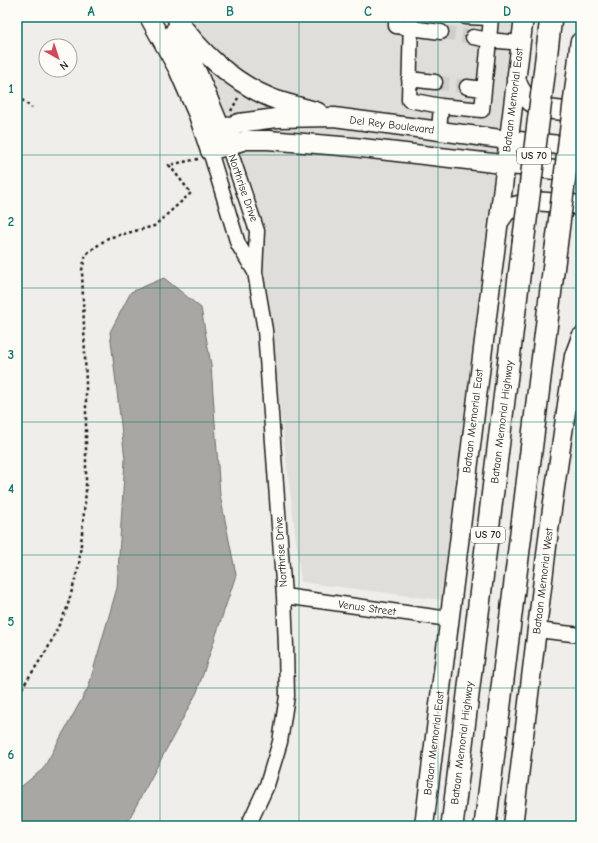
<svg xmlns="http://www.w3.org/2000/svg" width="598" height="843" font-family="'Comic Neue',sans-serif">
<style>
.built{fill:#e0deda}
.water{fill:#a8a7a3;stroke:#706f6d}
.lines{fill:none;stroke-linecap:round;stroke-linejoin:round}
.minor-tunnel{stroke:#d0cecb;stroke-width:14;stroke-dasharray:14 7;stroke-linecap:butt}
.minor-casing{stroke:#1c1c1c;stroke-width:17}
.major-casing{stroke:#1c1c1c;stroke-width:21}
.highway-casing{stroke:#1c1c1c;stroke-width:24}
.path{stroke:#1c1c1c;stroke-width:2.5;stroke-dasharray:3 3;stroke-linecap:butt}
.minor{stroke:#fdfcf7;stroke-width:14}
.major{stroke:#fdfcf7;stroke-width:18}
.highway{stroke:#fdfcf7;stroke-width:21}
.highway-bridge-casing{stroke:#1c1c1c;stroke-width:24;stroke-linecap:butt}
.highway-bridge{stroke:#fdfcf7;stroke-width:21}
.grid{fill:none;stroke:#0f766e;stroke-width:1;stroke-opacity:0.55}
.labels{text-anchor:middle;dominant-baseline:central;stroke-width:3;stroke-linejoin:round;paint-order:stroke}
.shield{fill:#fdfcf7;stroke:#605f5e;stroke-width:1}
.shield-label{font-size:10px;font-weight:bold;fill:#1c1c1c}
.street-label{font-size:11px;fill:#1c1c1c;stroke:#fdfcf7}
.neatline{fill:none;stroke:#0f766e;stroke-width:1.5}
.grid-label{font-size:13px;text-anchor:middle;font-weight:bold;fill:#0f766e}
</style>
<rect width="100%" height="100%" fill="#f0eeea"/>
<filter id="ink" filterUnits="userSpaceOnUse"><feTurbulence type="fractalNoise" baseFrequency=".025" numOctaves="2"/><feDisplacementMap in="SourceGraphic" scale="8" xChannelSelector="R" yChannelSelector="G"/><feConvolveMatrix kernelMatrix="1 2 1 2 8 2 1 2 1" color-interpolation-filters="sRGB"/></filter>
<g filter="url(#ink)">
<path class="built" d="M 175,17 L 513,17 L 441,600 L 301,582 L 254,191 Z"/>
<path class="water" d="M 164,278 L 201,308 L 211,365 L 220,495 L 236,575 L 197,692 L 129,819 L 120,826 L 17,826 L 17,790 L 43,769 L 88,688 L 117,588 L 125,459 L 110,332 L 131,292 Z"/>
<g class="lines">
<path class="minor-tunnel" d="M 441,32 L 473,37
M 435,82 L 467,87"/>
<g class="minor-casing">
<path id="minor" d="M 396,17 L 396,26 L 441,32
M 411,17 L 409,100 L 441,106 L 482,110 L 489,40 L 521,43
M 466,17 L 491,18 L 489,40 L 473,37
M 409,79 L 435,82
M 467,87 L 484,89
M 439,131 L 441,106
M 228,145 L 257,231 L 255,272 L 265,330 L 284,596 L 286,647 L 287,696 L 280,742 L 267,785 L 248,826
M 210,151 L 238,244 L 255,272
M 284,596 L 449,619
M 537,630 L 581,635"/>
</g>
<g class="major-casing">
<path id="major" d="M 149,17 L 178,69 L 198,115 L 210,151 L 246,140 L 268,140 L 353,147 L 581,173
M 176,17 C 198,51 233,82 271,98 C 286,104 303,107 318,112
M 175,30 L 198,74 L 226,141
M 516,79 C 528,114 550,109 581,112
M 205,136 L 239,123 L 276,118 L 334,117 L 508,140 L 581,147
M 499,222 L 506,212 L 515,206 L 534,201 L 573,204 L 581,208
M 424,826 L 524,17
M 513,826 L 549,530 L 574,356 L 581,337"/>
</g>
<g class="highway-casing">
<path id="highway" d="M 545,67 L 551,17
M 578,71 L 581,43
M 452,826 L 523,244
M 485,826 L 556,248"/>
</g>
<path class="path" d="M 17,96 L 32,108
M 231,111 L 238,98
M 17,692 L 22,688 L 48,648 L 67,608 L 79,565 L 86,491 L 86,384 L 82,270 L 86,254 L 108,238 L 154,226 L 191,193 L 169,165 L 198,159"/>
<use href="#minor" class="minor"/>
<use href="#major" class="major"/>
<use href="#highway" class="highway"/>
<g class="highway-bridge-casing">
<path id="highway-bridge" d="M 523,244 L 545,67
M 556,248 L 578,71"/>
</g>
<use href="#highway-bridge" class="highway-bridge"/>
</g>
</g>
<path class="grid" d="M 160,17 L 160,826M 299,17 L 299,826M 438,17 L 438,826M 17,155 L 581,155M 17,288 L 581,288M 17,422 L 581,422M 17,555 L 581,555M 17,688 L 581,688"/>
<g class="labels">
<g class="shield">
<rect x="517" y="148" width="34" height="16" rx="3"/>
<rect x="471" y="527" width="34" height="16" rx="3"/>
</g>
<g class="shield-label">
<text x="534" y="156">US 70</text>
<text x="488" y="535">US 70</text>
</g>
<g class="street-label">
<text transform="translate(513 100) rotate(-83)">Bataan Memorial East</text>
<text transform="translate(392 125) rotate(7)">Del Rey Boulevard</text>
<text transform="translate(243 188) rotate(71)">Northrise Drive</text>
<text transform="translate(473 421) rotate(-83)">Bataan Memorial East</text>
<text transform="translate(502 422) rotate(-83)">Bataan Memorial Highway</text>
<text transform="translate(281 552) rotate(-94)">Northrise Drive</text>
<text transform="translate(543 581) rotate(-83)">Bataan Memorial West</text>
<text transform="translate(367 608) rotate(8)">Venus Street</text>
<text transform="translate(434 743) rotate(-83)">Bataan Memorial East</text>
<text transform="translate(462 743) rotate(-83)">Bataan Memorial Highway</text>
</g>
</g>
<rect width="598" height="843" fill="none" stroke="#fdfcf7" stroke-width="44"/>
<g transform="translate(58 58) rotate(141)"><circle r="19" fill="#fdfcf7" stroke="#a3a29f"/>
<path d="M0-3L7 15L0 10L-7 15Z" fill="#d1495b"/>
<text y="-6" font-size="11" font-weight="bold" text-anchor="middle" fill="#1c1c1c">N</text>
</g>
<rect x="22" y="22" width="554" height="799" class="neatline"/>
<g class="grid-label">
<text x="91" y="16">A</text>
<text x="230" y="16">B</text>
<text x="368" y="16">C</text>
<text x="507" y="16">D</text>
<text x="11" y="93">1</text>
<text x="11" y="226">2</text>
<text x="11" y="359">3</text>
<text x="11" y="493">4</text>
<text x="11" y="626">5</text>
<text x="11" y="759">6</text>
</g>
</svg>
